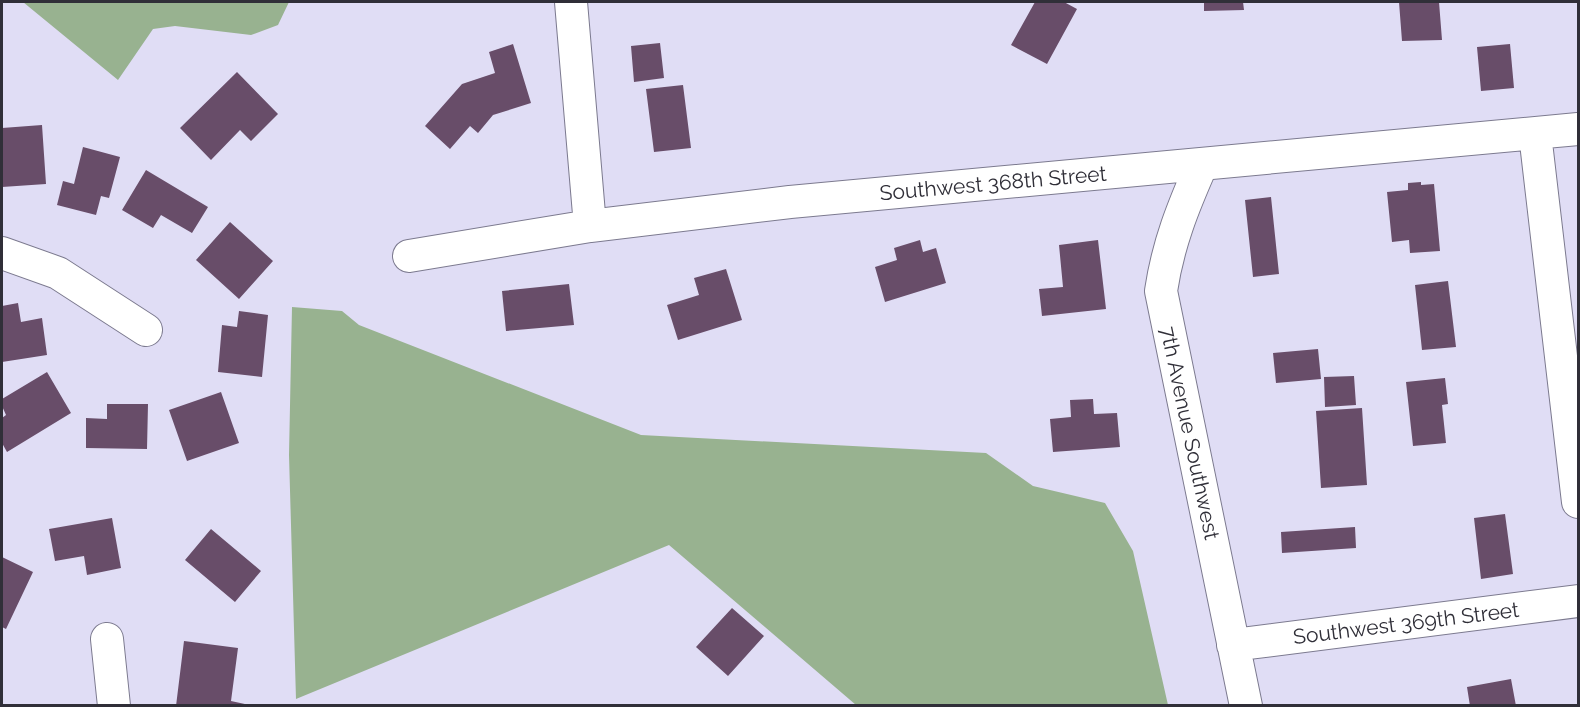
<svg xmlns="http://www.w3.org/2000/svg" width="1580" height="707" font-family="Raleway,sans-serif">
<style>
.forest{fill:#98b290}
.building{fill:#684d69}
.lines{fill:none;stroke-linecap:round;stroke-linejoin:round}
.minor-casing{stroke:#7c7a8f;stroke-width:34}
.minor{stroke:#fff;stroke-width:32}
.labels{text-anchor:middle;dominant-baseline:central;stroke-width:6;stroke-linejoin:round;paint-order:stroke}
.street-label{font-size:21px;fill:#302f38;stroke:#fff}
</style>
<rect width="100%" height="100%" fill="#e0ddf5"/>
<path class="forest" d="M 23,2 L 289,2 L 278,25 L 251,35 L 175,26 L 153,29 L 118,80 Z
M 292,307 L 342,311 L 359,325 L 641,435 L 986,453 L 1033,486 L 1105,503 L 1133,551 L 1168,705 L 856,705 L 669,545 L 296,699 L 289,455 Z"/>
<path class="building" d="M 1035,2 L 1064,2 L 1077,9 L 1047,64 L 1011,45 Z
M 1204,2 L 1243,2 L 1244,10 L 1204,11 Z
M 1399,2 L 1439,2 L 1442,40 L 1402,41 Z
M 660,43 L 664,78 L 634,82 L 631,46 Z
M 513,44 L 531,103 L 493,115 L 478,133 L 470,126 L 450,149 L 425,126 L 462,84 L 495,73 L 489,52 Z
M 1510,44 L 1514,88 L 1481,91 L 1477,47 Z
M 237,72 L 278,114 L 251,141 L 240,130 L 211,160 L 180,128 Z
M 683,85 L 691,148 L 654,152 L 646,89 Z
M 42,125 L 46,184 L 2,187 L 2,128 Z
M 83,147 L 120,157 L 109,198 L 101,196 L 96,215 L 57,205 L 63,181 L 74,184 Z
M 146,170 L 208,207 L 192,233 L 161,215 L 153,228 L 122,210 Z
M 1421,182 L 1421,185 L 1434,184 L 1440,251 L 1410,253 L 1409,240 L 1392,242 L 1387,192 L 1408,190 L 1408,183 Z
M 1271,197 L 1279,274 L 1253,277 L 1245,200 Z
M 230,222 L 273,261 L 239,299 L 196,260 Z
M 920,240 L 923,252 L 936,248 L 946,283 L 885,302 L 875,267 L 897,260 L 894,248 Z
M 1098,240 L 1106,309 L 1042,316 L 1039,289 L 1063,287 L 1059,245 Z
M 726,269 L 742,320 L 678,340 L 667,305 L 699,295 L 694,278 Z
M 1448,281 L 1456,347 L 1422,350 L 1415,285 Z
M 569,284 L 574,325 L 506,331 L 502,291 Z
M 18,303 L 21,322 L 42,318 L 47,355 L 2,362 L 2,306 Z
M 239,311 L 268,315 L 262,377 L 218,372 L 222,325 L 237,327 Z
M 1318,349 L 1321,379 L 1276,383 L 1273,353 Z
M 47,372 L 71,413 L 7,452 L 2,443 L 2,418 L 6,415 L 2,406 L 2,399 Z
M 1354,376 L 1356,405 L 1325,407 L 1324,377 Z
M 1445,378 L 1448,404 L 1442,405 L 1446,443 L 1413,446 L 1406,382 Z
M 221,392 L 239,443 L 187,461 L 169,410 Z
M 1093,399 L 1094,414 L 1117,413 L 1120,447 L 1053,452 L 1050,419 L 1071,417 L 1070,400 Z
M 107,404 L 148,404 L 147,449 L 86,448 L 86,418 L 107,419 Z
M 1362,408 L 1367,485 L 1321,488 L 1316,411 Z
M 1505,514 L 1513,574 L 1481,579 L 1474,518 Z
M 112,518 L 121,568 L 87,575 L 84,556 L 55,561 L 49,529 Z
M 1355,527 L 1356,548 L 1282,553 L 1281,532 Z
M 211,529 L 261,571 L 235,602 L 185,560 Z
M 2,557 L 33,572 L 6,629 L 2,627 Z
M 732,608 L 764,636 L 728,676 L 696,647 Z
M 184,641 L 238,648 L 231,701 L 254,706 L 176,706 Z
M 1511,679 L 1516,706 L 1470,706 L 1467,687 Z"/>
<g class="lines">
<g class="minor-casing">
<path id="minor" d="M 571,2 L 590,226
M 1535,134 L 1578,502
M 1202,164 C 1183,207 1168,244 1161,291 L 1246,706
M 2,253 L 58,273 L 146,330
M 409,256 L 590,226 L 790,202 L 1578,129
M 107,639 L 114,706
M 1233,645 L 1578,601"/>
</g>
<use href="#minor" class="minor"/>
</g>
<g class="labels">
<g class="street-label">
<text transform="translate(993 183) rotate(-5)">Southwest 368th Street</text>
<text transform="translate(1190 433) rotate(78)">7th Avenue Southwest</text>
<text transform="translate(1406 623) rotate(-7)">Southwest 369th Street</text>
</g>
</g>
<rect width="1580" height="707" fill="none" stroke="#302f38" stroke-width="6"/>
</svg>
